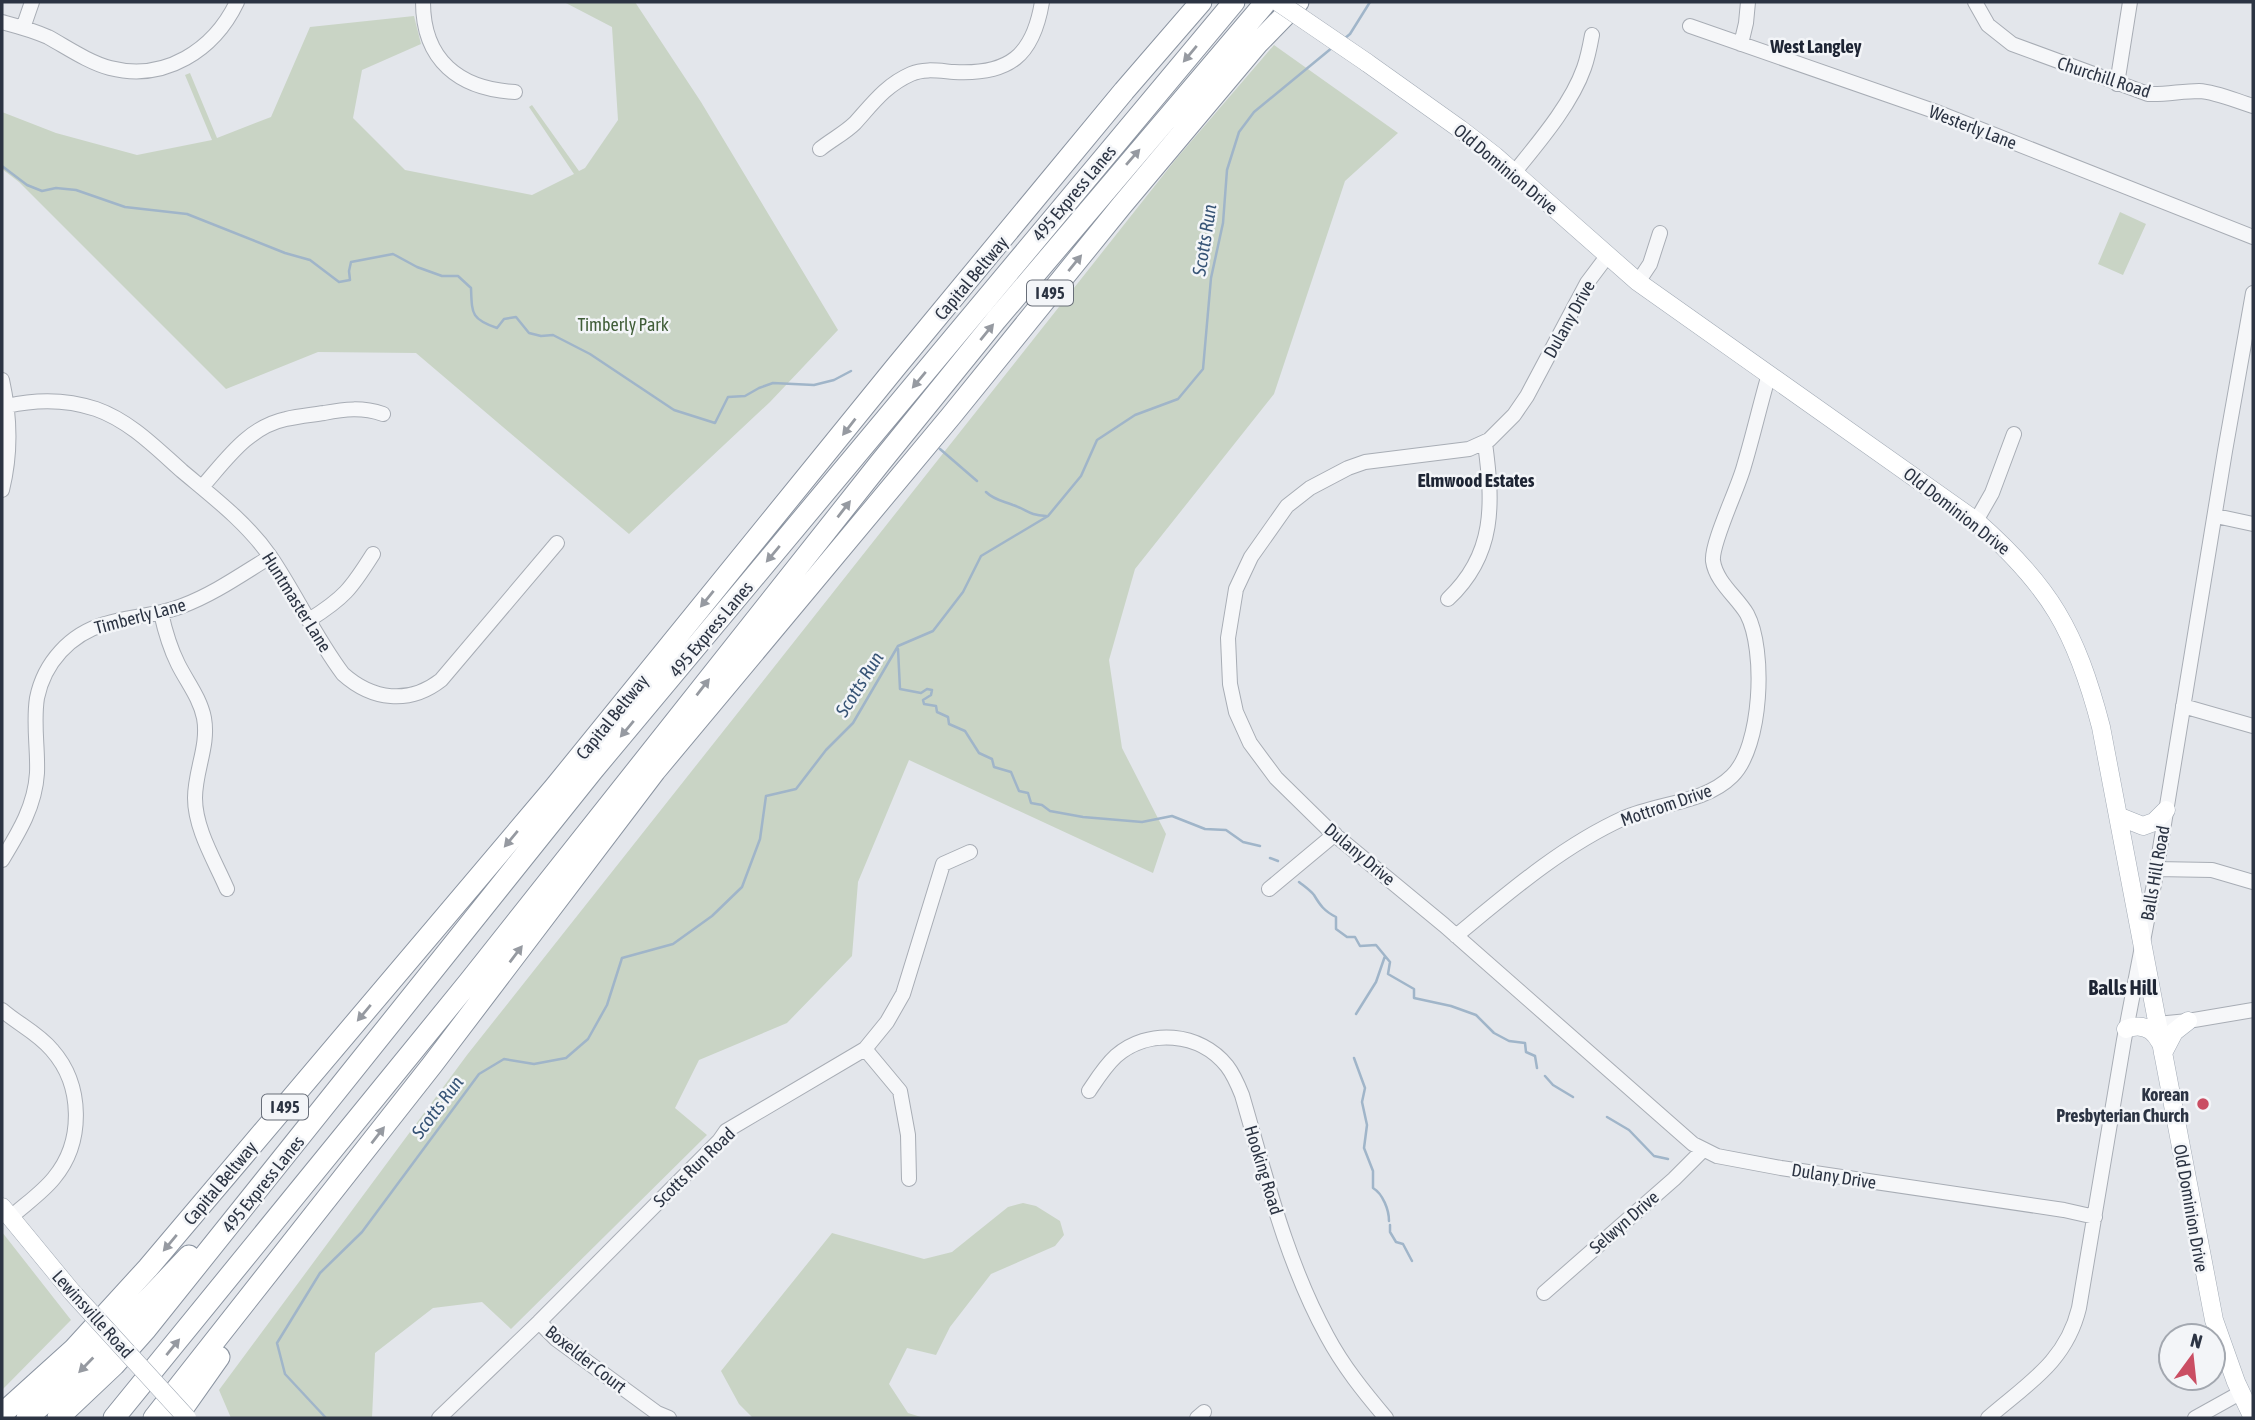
<svg xmlns="http://www.w3.org/2000/svg" width="2255" height="1420" font-family="'Asap Condensed',sans-serif">
<style>
.green{fill:#c9d4c5}
.lines{fill:none;stroke-linecap:round;stroke-linejoin:round}
.stream{stroke:#a0b5c9;stroke-width:2.5}
.minor-casing{stroke:#a8adb5;stroke-width:16}
.major-casing{stroke:#a3abb6;stroke-width:19}
.highway-casing{stroke:#8b94a1;stroke-width:23}
.minor{stroke:#f6f7f9;stroke-width:14}
.major{stroke:#fff;stroke-width:18}
.highway{stroke:#fff;stroke-width:21}
.major-bridge-casing{stroke:#a3abb6;stroke-width:19;stroke-linecap:butt}
.major-bridge{stroke:#fff;stroke-width:18}
.oneway{fill:#969aa1}
.poi-dot{fill:#ca4e63;stroke:#f3f5f8;stroke-width:2.5}
.labels{text-anchor:middle;dominant-baseline:central;stroke-width:5;stroke-linejoin:round;paint-order:stroke}
.shield{fill:#f3f5f8;stroke:#686e79;stroke-width:2}
.shield-label{font-size:16px;font-weight:bold;fill:#2c3443}
.street-label{font-size:18px;fill:#2c3443;stroke:#f3f5f8}
.park-label{font-size:18px;fill:#415e39;stroke:#f3f5f8}
.poi-label{font-size:18px;font-weight:bold;fill:#2c3443;stroke:#f3f5f8;text-anchor:end}
.neighbourhood-label{font-size:19px;font-weight:bold;fill:#1e2534;stroke:#f3f5f8}
.water-label{font-size:19px;font-style:italic;fill:#375476;stroke:#f3f5f8}
.quarter-label{font-size:21px;font-weight:bold;fill:#1e2534;stroke:#f3f5f8}
</style>
<rect width="100%" height="100%" fill="#e3e6eb"/>
<path class="green" d="M 564,2 L 635,2 L 701,102 L 838,330 L 770,402 L 629,534 L 416,353 L 318,352 L 226,389 L 19,182 L 2,169 L 2,112 L 56,133 L 137,155 L 212,140 L 185,75 L 190,73 L 217,138 L 271,117 L 310,27 L 414,16 L 421,44 L 362,70 L 353,118 L 405,170 L 532,195 L 574,174 L 529,107 L 532,105 L 579,171 L 585,168 L 618,120 L 612,27 Z
M 1274,45 L 1398,133 L 1345,181 L 1274,394 L 1135,569 L 1109,660 L 1122,748 L 1166,834 L 1153,873 L 909,760 L 858,882 L 852,956 L 787,1023 L 699,1060 L 675,1108 L 707,1135 L 511,1329 L 482,1302 L 433,1308 L 375,1353 L 372,1418 L 231,1418 L 219,1390 L 467,1055 L 1176,159 Z
M 2120,212 L 2146,224 L 2123,275 L 2098,264 Z
M 1023,1203 L 1036,1206 L 1060,1221 L 1064,1235 L 1055,1246 L 991,1274 L 950,1327 L 936,1355 L 907,1348 L 889,1384 L 908,1413 L 924,1418 L 753,1418 L 739,1404 L 721,1371 L 832,1233 L 924,1259 L 952,1252 L 1008,1207 Z
M 2,1232 L 71,1320 L 2,1390 Z"/>
<g class="lines">
<path class="stream" d="M 1344,39 L 1350,34 L 1370,2
M 2,166 L 27,185 L 42,191 L 56,188 L 76,190 L 125,207 L 187,214 L 285,253 L 310,260 L 339,282 L 350,280 L 349,271 L 351,262 L 393,254 L 417,267 L 442,276 L 458,276 L 471,288 C 472,314 471,319 497,328 L 504,319 L 516,317 L 529,333 L 541,336 L 553,335 L 590,354 L 674,410 L 715,423 L 728,397 L 745,396 L 759,388 L 773,383 L 814,385 L 834,380 L 851,371
M 940,449 L 977,481
M 986,492 C 994,500 1003,501 1013,505 C 1028,510 1028,515 1046,516
M 898,649 L 900,689 L 921,693 L 927,689 L 932,690 L 931,695 L 923,700 L 924,704 L 936,706 L 937,712 L 948,717 L 949,724 L 965,731 L 979,753 L 992,759 L 994,767 L 1011,772 L 1019,791 L 1028,793 L 1031,803 L 1042,805 L 1050,811 L 1083,817 L 1142,822 L 1172,816 L 1205,829 L 1226,830 L 1243,842 L 1260,846
M 1270,858 L 1278,861
M 1299,882 C 1304,886 1310,890 1314,895 C 1320,905 1324,911 1336,917 L 1336,929 L 1347,937 L 1355,937 L 1360,946 L 1376,945 L 1390,962 L 1388,974 L 1414,989 L 1414,998 L 1451,1006 L 1476,1015 L 1494,1033 L 1509,1041 L 1525,1043 L 1526,1052 L 1535,1056 L 1537,1068
M 1356,1014 L 1376,982 L 1385,956
M 1354,1058 L 1365,1088 L 1362,1102 L 1367,1125 L 1364,1148 L 1373,1171 L 1373,1188 C 1383,1194 1389,1210 1389,1221
M 1545,1076 L 1553,1085 L 1573,1097
M 1607,1117 L 1629,1130 L 1654,1156 L 1668,1159
M 1390,1225 L 1390,1232 L 1396,1242 L 1403,1244 L 1412,1261
M 326,1418 L 285,1374 L 277,1343 L 320,1273 L 362,1232 L 479,1074 L 504,1059 L 534,1064 L 566,1058 L 588,1039 L 607,1005 L 622,958 L 673,944 L 712,916 L 742,887 L 760,839 L 766,796 L 796,789 L 826,750 L 853,723 L 898,646 L 933,631 L 963,592 L 981,556 L 1048,516 L 1081,476 L 1097,440 L 1135,415 L 1178,399 L 1203,369 L 1211,278 L 1223,223 L 1227,170 L 1239,132 L 1254,112 L 1333,47"/>
<g class="minor-casing">
<path id="minor" d="M 423,2 C 423,60 459,89 515,92
M 1975,2 L 1988,25 L 2012,44 L 2148,94 C 2165,95 2182,91 2199,91 C 2217,92 2236,101 2253,106
M 2,22 C 17,26 33,30 48,37 C 68,48 88,62 110,68 C 165,82 214,50 237,2
M 1690,26 L 1934,111 L 2253,237
M 23,28 L 32,2
M 1741,44 L 1746,23 L 1748,2
M 2117,84 L 2130,2
M 820,149 C 831,140 845,133 855,123 C 873,103 886,85 911,74 C 924,68 940,71 954,72 C 1009,75 1033,56 1042,2
M 1513,174 C 1538,143 1571,105 1584,68 C 1588,57 1590,46 1592,35
M 1608,255 L 1587,283 L 1527,396 L 1514,415 L 1489,440 L 1469,449 L 1365,462 L 1348,468 L 1310,488 L 1287,506 L 1251,557 L 1236,589 L 1228,638 L 1230,684 L 1236,712 L 1250,743 L 1276,778 L 1329,830 L 1444,925 L 1693,1144 L 1717,1156 L 1781,1168 L 2064,1210 L 2095,1217
M 1638,282 L 1650,264 L 1660,233
M 2,380 C 10,416 11,454 2,490
M 7,406 C 37,399 66,399 96,409 C 130,421 156,448 182,471 C 213,497 246,522 270,556 C 296,594 315,637 343,674 C 372,700 409,705 441,680 L 557,543
M 202,487 C 226,460 248,427 286,419 C 298,416 311,415 324,413 C 345,409 362,407 383,414
M 2216,516 L 2253,524
M 1976,521 L 1992,493 L 2014,434
M 1448,599 C 1496,554 1493,503 1485,443
M 161,613 C 165,631 170,648 178,664 C 187,682 200,698 204,718 C 209,746 195,770 195,798 C 195,829 215,861 227,889
M 309,620 C 344,598 351,589 373,554
M 2183,706 L 2253,726
M 2,860 C 19,832 35,806 37,773 C 38,748 33,723 37,698 C 44,663 70,634 105,624 C 130,616 157,616 182,606 C 214,594 242,574 270,557
M 2156,869 L 2212,870 L 2253,882
M 1269,889 L 1335,834
M 1456,936 C 1508,893 1562,846 1624,818 C 1658,803 1705,803 1732,776 C 1762,747 1766,650 1747,614 C 1737,597 1716,582 1713,561 C 1711,543 1738,489 1744,466 C 1753,436 1760,405 1769,374
M 2,1010 C 18,1024 38,1033 52,1050 C 83,1085 84,1142 54,1178 C 42,1193 24,1205 10,1218
M 2157,1024 L 2188,1021 L 2253,1010
M 865,1049 L 900,1091 L 908,1135 L 909,1179
M 1089,1091 C 1097,1079 1105,1066 1116,1056 C 1148,1028 1200,1032 1227,1066 C 1234,1075 1238,1085 1242,1095 C 1266,1177 1286,1261 1327,1336 C 1343,1366 1364,1392 1386,1418
M 1544,1293 L 1674,1179 L 1703,1150
M 539,1322 L 556,1339 L 657,1413 L 669,1418
M 439,1418 L 539,1322 L 719,1141 L 726,1131 L 865,1049 L 887,1022 L 903,994 L 943,864 L 970,852
M 1197,1418 L 1204,1412
M 1988,1418 C 2027,1384 2066,1362 2079,1308 L 2124,1040 L 2155,879 L 2225,451 L 2253,293
M 2195,1418 L 2240,1393"/>
</g>
<g class="major-casing">
<path id="major" d="M 1366,62 L 1460,129 L 1495,156 L 1638,282 L 1976,521 C 2050,586 2076,631 2101,727 L 2214,1320 L 2236,1382 L 2253,1418
M 2118,816 L 2143,826 L 2154,822 L 2166,810
M 2126,1029 C 2141,1023 2153,1028 2160,1042
M 2163,1053 L 2174,1032 L 2188,1021
M 2,1207 L 72,1292"/>
</g>
<g class="highway-casing">
<path id="highway" d="M 2,1414 L 74,1349 L 148,1268 L 555,787 L 895,368 L 1124,91 L 1201,2
M 27,1418 L 75,1376 L 189,1256
M 58,1418 L 114,1365 L 146,1329 L 593,770 L 1234,2
M 114,1418 L 469,982 L 880,463 L 996,320 L 1266,2
M 154,1418 L 432,1065 L 655,771 L 951,416 L 1122,205 L 1257,44 L 1298,2
M 176,1418 L 219,1357"/>
</g>
<use href="#minor" class="minor"/>
<use href="#major" class="major"/>
<use href="#highway" class="highway"/>
<g class="major-bridge-casing">
<path id="major-bridge" d="M 1278,2 L 1366,62
M 72,1292 L 187,1418"/>
</g>
<use href="#major-bridge" class="major-bridge"/>
</g>
<defs><path id="oneway-solid" d="M-6-.8H1V-3.2L6.5 0L1 3.2V.8H-6Z" transform="scale(1.75)"/></defs>
<g class="oneway">
<use href="#oneway-solid" transform="translate(1190 54) rotate(130)"/>
<use href="#oneway-solid" transform="translate(1133 157) rotate(-49)"/>
<use href="#oneway-solid" transform="translate(1075 263) rotate(-51)"/>
<use href="#oneway-solid" transform="translate(987 332) rotate(-51)"/>
<use href="#oneway-solid" transform="translate(919 380) rotate(130)"/>
<use href="#oneway-solid" transform="translate(849 427) rotate(128)"/>
<use href="#oneway-solid" transform="translate(844 509) rotate(-52)"/>
<use href="#oneway-solid" transform="translate(773 554) rotate(130)"/>
<use href="#oneway-solid" transform="translate(707 599) rotate(129)"/>
<use href="#oneway-solid" transform="translate(703 687) rotate(-52)"/>
<use href="#oneway-solid" transform="translate(627 729) rotate(130)"/>
<use href="#oneway-solid" transform="translate(511 839) rotate(130)"/>
<use href="#oneway-solid" transform="translate(516 954) rotate(-53)"/>
<use href="#oneway-solid" transform="translate(364 1013) rotate(130)"/>
<use href="#oneway-solid" transform="translate(378 1135) rotate(-52)"/>
<use href="#oneway-solid" transform="translate(170 1243) rotate(130)"/>
<use href="#oneway-solid" transform="translate(173 1347) rotate(-51)"/>
<use href="#oneway-solid" transform="translate(86 1365) rotate(134)"/>
</g>
<circle class="poi-dot" cx="2203" cy="1104" r="7"/>
<g class="labels">
<g class="shield">
<rect x="1027" y="280.5" width="46" height="25" rx="5"/>
<rect x="262" y="1094.5" width="46" height="25" rx="5"/>
</g>
<g class="shield-label">
<text x="1050" y="293">I 495</text>
<text x="285" y="1107">I 495</text>
</g>
<g class="street-label">
<text transform="translate(2104 77) rotate(18)">Churchill Road</text>
<text transform="translate(1973 127) rotate(21)">Westerly Lane</text>
<text transform="translate(1506 169) rotate(40)">Old Dominion Drive</text>
<text transform="translate(1074 193) rotate(-50)">495 Express Lanes</text>
<text transform="translate(971 278) rotate(-50)">Capital Beltway</text>
<text transform="translate(1569 319) rotate(-61)">Dulany Drive</text>
<text transform="translate(1957 511) rotate(38)">Old Dominion Drive</text>
<text transform="translate(297 602) rotate(58)">Huntmaster Lane</text>
<text transform="translate(140 616) rotate(-15)">Timberly Lane</text>
<text transform="translate(711 629) rotate(-50)">495 Express Lanes</text>
<text transform="translate(612 717) rotate(-51)">Capital Beltway</text>
<text transform="translate(1666 805) rotate(-19)">Mottrom Drive</text>
<text transform="translate(1360 854) rotate(40)">Dulany Drive</text>
<text transform="translate(2155 873) rotate(-80)">Balls Hill Road</text>
<text transform="translate(694 1167) rotate(-44)">Scotts Run Road</text>
<text transform="translate(1264 1170) rotate(73)">Hooking Road</text>
<text transform="translate(1834 1176) rotate(9)">Dulany Drive</text>
<text transform="translate(220 1183) rotate(-50)">Capital Beltway</text>
<text transform="translate(263 1184) rotate(-51)">495 Express Lanes</text>
<text transform="translate(2191 1208) rotate(80)">Old Dominion Drive</text>
<text transform="translate(1624 1222) rotate(-41)">Selwyn Drive</text>
<text transform="translate(93 1314) rotate(48)">Lewinsville Road</text>
<text transform="translate(586 1359) rotate(38)">Boxelder Court</text>
</g>
<g class="park-label">
<text x="623" y="324">Timberly Park</text>
</g>
<g class="poi-label">
<text x="2189" y="1094">Korean<tspan x="2189" dy="21">Presbyterian Church</tspan></text>
</g>
<g class="neighbourhood-label">
<text x="1816" y="46">West Langley</text>
<text x="1476" y="480">Elmwood Estates</text>
</g>
<g class="water-label">
<text transform="translate(1204 240) rotate(-81)">Scotts Run</text>
<text transform="translate(859 684) rotate(-58)">Scotts Run</text>
<text transform="translate(437 1107) rotate(-53)">Scotts Run</text>
</g>
<g class="quarter-label">
<text x="2123" y="987">Balls Hill</text>
</g>
</g>
<rect width="2255" height="1420" fill="none" stroke="#2c3443" stroke-width="7"/>
<g transform="translate(2192 1357) rotate(15)"><circle r="33" fill="#f3f5f8" stroke="#a3a8b0" stroke-width="2"/>
<path d="M0-5L12 26L0 18L-12 26Z" fill="#ca4e63"/>
<text y="-10" font-size="19" font-weight="bold" text-anchor="middle" fill="#2c3443">N</text>
</g>
</svg>
